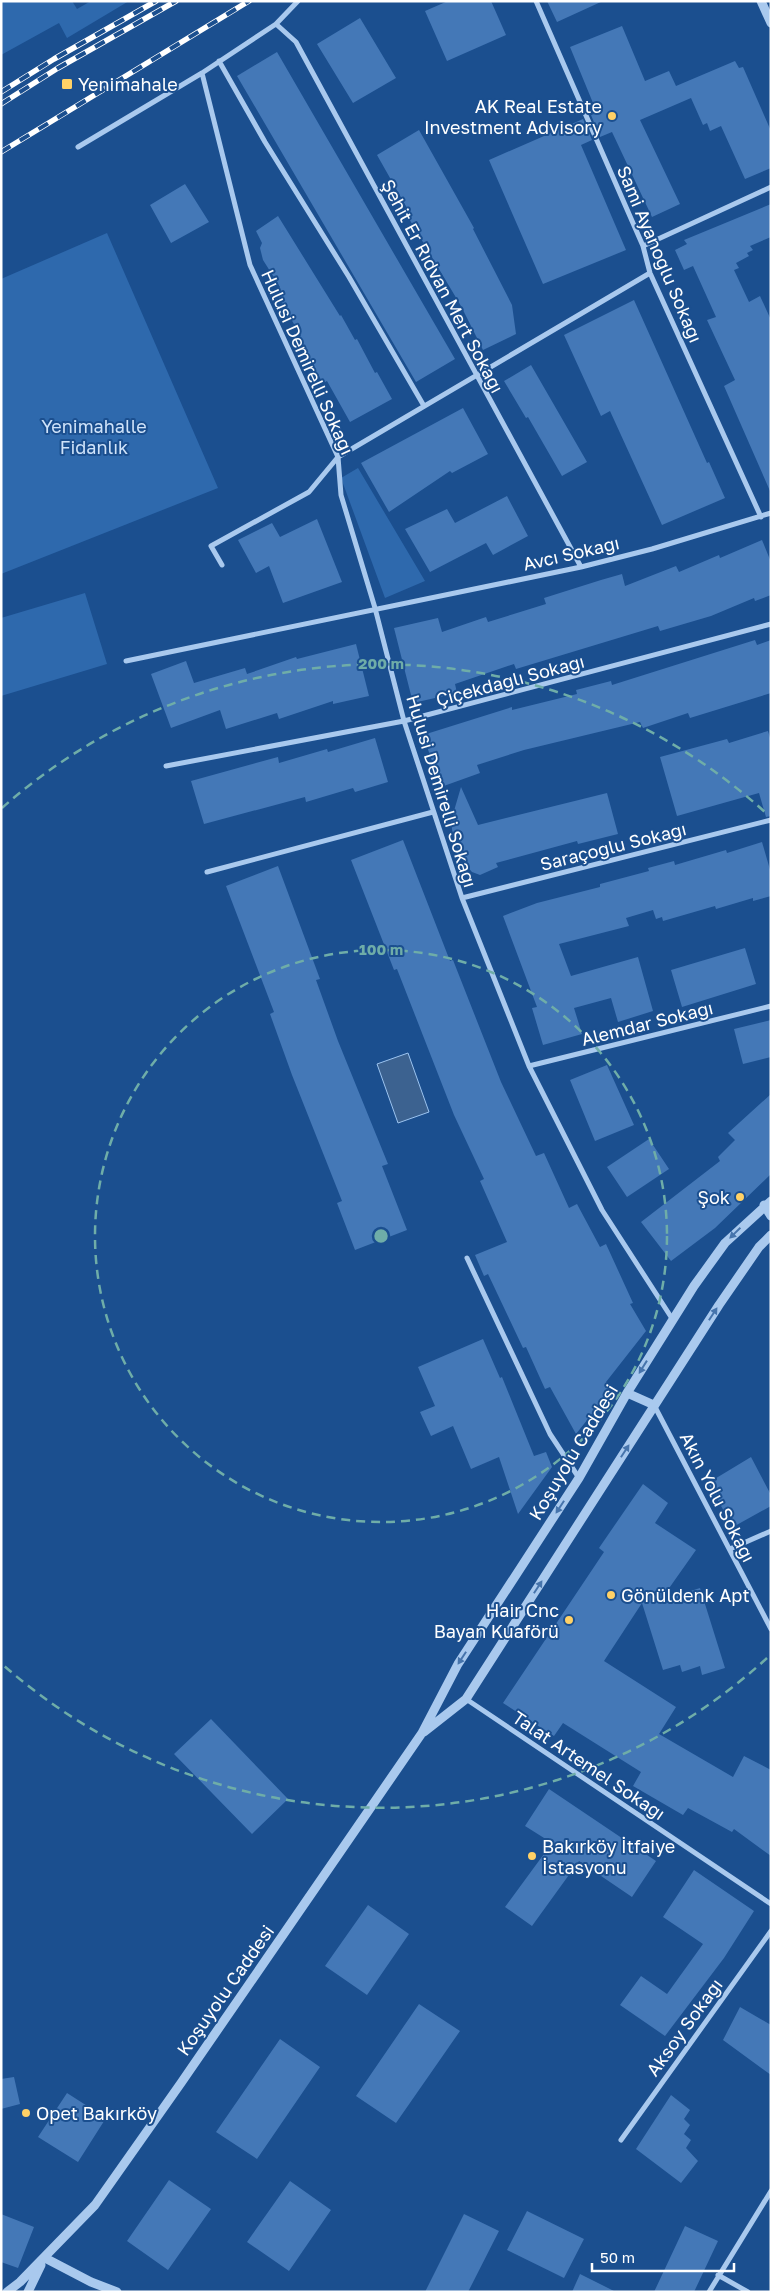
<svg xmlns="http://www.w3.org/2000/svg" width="772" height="2293" font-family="'Golos Text',sans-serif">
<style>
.green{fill:#2e69ad}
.water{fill:#3c6290;stroke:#9cc4f0}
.building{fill:#4478b7}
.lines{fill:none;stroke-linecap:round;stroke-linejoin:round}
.minor{stroke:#a9c9ee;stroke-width:5}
.tertiary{stroke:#a9c9ee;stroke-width:9}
.rail-casing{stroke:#fff;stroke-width:5.5}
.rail{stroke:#1b4f8f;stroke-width:4;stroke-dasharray:11;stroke-linecap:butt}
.oneway{fill:#4674ac}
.ring{fill:none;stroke:#6fada8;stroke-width:2.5;stroke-dasharray:9 6}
.poi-dot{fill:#ffd166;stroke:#1b4f8f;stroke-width:2}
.labels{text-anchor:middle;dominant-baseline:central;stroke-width:4;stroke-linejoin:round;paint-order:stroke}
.poi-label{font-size:18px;fill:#fff;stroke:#1b4f8f;text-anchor:start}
.street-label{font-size:18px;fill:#fff;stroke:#1b4f8f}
.park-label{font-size:18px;fill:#cfe3fa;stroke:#1b4f8f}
.centre{fill:#6fada8;stroke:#1b4f8f;stroke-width:2.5}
.ring-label{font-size:15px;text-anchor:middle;font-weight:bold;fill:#6fada8;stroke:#1b4f8f;stroke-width:4;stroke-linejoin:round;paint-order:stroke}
</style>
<rect width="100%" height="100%" fill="#1b4f8f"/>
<path class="green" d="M 1,1 L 72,1 L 77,9 L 91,1 L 129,1 L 67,38 L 59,23 L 1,55 Z
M 107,233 L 218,488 L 1,574 L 1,279 Z
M 358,468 L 425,581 L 385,598 L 341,478 Z
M 85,593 L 107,664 L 1,696 L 1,618 Z"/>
<path class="water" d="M 408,1053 L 429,1112 L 398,1123 L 377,1064 Z"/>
<path class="building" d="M 448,1 L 491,1 L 506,35 L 447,61 L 425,11 Z
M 547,1 L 603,1 L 557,22 Z
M 360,18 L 396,78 L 353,103 L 317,44 Z
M 622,26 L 645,81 L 669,71 L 676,86 L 735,61 L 739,68 L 743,67 L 771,131 L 771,168 L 745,179 L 721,126 L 710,131 L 707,123 L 703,125 L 691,98 L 640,120 L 680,204 L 652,217 L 612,132 L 600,137 L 591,115 L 597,113 L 593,103 L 570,47 Z
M 277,52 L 455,359 L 416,382 L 237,76 Z
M 583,119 L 592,140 L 581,145 L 626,250 L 543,284 L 489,160 Z
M 419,130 L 474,228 L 473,229 L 512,305 L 516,334 L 483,350 L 461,306 L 408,217 L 411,215 L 377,155 Z
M 185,184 L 209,222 L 171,243 L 150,205 Z
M 771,204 L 771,237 L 750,246 L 753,250 L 747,253 L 749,256 L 736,263 L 739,268 L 734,270 L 749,302 L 760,296 L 771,320 L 770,491 L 724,386 L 735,380 L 707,320 L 716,317 L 693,266 L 684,270 L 675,250 L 687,244 L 684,240 Z
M 278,216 L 340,316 L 341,315 L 355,340 L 357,339 L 375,373 L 377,372 L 392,399 L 350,422 L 327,381 L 323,383 L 308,358 L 298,338 L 301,336 L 274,290 L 280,287 L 263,260 L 260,248 L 262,243 L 256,231 Z
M 634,300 L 707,463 L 709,462 L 725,498 L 662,525 L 610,411 L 601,416 L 564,335 Z
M 531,365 L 587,462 L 562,476 L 528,417 L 526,418 L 504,381 Z
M 463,408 L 488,454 L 452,473 L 450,471 L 389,512 L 361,463 Z
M 507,496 L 528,536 L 493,555 L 486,543 L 430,572 L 405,529 L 447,509 L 455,523 Z
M 317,519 L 342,582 L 283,603 L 269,566 L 256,573 L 238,540 L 272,523 L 280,537 Z
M 762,540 L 771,562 L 771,595 L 755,601 L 754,598 L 711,616 L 660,631 L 658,626 L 516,669 L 514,664 L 455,684 L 457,693 L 413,703 L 394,628 L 438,618 L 442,632 L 486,617 L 488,622 L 546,604 L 544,598 L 601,580 L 622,574 L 625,586 L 676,566 L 679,572 L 719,555 L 720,558 Z
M 755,640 L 757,645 L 771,640 L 771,693 L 690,718 L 688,713 L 643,728 L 640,722 L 524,750 L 477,765 L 480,773 L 441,787 L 423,735 L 512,707 L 512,710 L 577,694 L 576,690 L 611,681 L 612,685 Z
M 356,644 L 369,696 L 333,704 L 333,701 L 279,719 L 277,713 L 226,729 L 220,710 L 171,728 L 151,674 L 186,661 L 194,683 L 245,668 L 247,674 L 296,657 L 297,659 Z
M 768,731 L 771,741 L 771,816 L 766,817 L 759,793 L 677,816 L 660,757 L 727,739 L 729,743 Z
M 375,738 L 388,782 L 355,792 L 353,788 L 306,802 L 305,797 L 204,824 L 191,781 L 278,757 L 279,763 L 327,749 L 328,752 Z
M 461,787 L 478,825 L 607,793 L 618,834 L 578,844 L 577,841 L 496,863 L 498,867 L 480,875 L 472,872 L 464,863 L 453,837 L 451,821 Z
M 403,840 L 450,961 L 453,960 L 501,1082 L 536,1156 L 544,1153 L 569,1208 L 577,1204 L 600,1247 L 606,1244 L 633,1303 L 630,1304 L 646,1331 L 606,1382 L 611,1390 L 576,1434 L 550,1387 L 545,1389 L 526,1347 L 523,1348 L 488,1274 L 484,1276 L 475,1255 L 507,1242 L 480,1181 L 484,1179 L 454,1115 L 397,969 L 394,970 L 351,860 Z
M 762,842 L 771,873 L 771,896 L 753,901 L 753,898 L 716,909 L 715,906 L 663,921 L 662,917 L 656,919 L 653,910 L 626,918 L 629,926 L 559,944 L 571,976 L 638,957 L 653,1011 L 618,1022 L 611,998 L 574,1008 L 582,1034 L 543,1045 L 532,1008 L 537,1007 L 503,916 L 537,903 L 600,887 L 600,884 L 649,871 L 648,868 L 674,861 L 675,865 L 726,850 L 727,853 Z
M 278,866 L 320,979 L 316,980 L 338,1041 L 388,1164 L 382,1166 L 407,1230 L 355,1250 L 337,1203 L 342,1201 L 292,1075 L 270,1014 L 274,1012 L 226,886 Z
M 745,948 L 756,984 L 682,1007 L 671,970 Z
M 771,1020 L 771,1057 L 743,1064 L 734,1029 Z
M 607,1065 L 634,1125 L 595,1141 L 570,1080 Z
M 771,1094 L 771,1174 L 715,1228 L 671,1261 L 641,1222 L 720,1161 L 718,1157 L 735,1140 L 728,1133 Z
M 649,1139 L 669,1169 L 627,1197 L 607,1167 Z
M 483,1339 L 500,1378 L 502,1377 L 534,1456 L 546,1452 L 552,1467 L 518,1514 L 499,1457 L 471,1469 L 453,1426 L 431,1436 L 420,1412 L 435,1406 L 418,1367 Z
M 751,1457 L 771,1495 L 771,1506 L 733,1527 L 708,1483 Z
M 643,1484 L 668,1503 L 655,1523 L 696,1550 L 660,1601 L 700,1588 L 725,1668 L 702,1675 L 700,1666 L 682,1672 L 680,1665 L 663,1670 L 642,1603 L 604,1661 L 676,1707 L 659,1734 L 733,1777 L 744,1756 L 771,1770 L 771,1856 L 734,1829 L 732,1832 L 688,1808 L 683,1815 L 633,1786 L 641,1772 L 563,1723 L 554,1736 L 503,1703 L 604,1552 L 599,1548 Z
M 211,1719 L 288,1799 L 252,1834 L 174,1754 Z
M 549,1789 L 656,1861 L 632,1897 L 579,1861 L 532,1926 L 505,1907 L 552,1843 L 525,1826 Z
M 694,1870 L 754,1911 L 724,1958 L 665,2036 L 620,2005 L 641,1976 L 667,1994 L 703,1944 L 663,1917 Z
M 368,1905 L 409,1934 L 367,1995 L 325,1966 Z
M 419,2004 L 460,2031 L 396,2123 L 356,2096 Z
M 740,2007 L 771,2025 L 771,2075 L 723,2040 Z
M 280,2039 L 320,2067 L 257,2159 L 216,2132 Z
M 14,2077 L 20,2104 L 1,2109 L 1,2079 Z
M 67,2093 L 106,2118 L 78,2162 L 38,2137 Z
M 671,2095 L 690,2110 L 684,2119 L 690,2125 L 684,2134 L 691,2140 L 686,2148 L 698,2161 L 681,2183 L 636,2149 Z
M 169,2180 L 211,2209 L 168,2270 L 127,2241 Z
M 290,2181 L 331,2210 L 289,2271 L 247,2242 Z
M 527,2211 L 584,2239 L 564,2278 L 507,2250 Z
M 1,2214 L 34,2227 L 18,2268 L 1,2262 Z
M 464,2214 L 499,2231 L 468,2292 L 425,2292 Z
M 685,2226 L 718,2241 L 694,2292 L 654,2292 Z
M 580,2274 L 616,2292 L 572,2292 Z"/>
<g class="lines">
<path class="minor" d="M 536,1 L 643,246 L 650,273 L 761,517
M 276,24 L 296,42 L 581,567
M 219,61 L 265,142 L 349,277 L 424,406
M 202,73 L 250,265 L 338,457 L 341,495 L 375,608 L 404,721 L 462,898 L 529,1066 L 602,1210 L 673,1320
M 78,147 L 202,73 L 276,24 L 298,1
M 643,246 L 771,187
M 222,565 L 211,546 L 309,492 L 338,457 L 650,273
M 126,661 L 581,567 L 652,549 L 771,513
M 166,766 L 404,721 L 771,624
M 207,872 L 433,812
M 462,898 L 771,820
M 529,1066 L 771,1006
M 467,1258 L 550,1434 L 579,1478
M 654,1405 L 771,1629
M 730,1549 L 771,1531
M 466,1699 L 771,1904
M 621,2140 L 771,1931
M 718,2275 L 748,2292
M 709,2292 L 771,2191"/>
<path class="tertiary" d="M 761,1 L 771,23
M 764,1205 L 771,1216
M 627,1393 L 654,1405
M 424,1732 L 466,1699 L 719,1305 L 759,1247 L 771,1235
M 45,2258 L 91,2282 L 117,2292
M 7,2292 L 20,2282 L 95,2205 L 181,2083 L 422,1733 L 458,1664 L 579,1478 L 627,1393 L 694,1286 L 725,1243 L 771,1201
M 28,2292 L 41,2265"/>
<g class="rail-casing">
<path id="rail" d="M 1,92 L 54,59 L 156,1
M 1,104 L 58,68 L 176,1
M 1,152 L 249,1"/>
</g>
<use href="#rail" class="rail"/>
</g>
<defs><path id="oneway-solid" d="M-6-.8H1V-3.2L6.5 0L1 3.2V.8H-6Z" transform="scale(1.25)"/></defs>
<g class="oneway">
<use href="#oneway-solid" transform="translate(735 1233) rotate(136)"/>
<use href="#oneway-solid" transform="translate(713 1314) rotate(-57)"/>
<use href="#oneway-solid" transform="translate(643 1367) rotate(122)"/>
<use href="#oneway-solid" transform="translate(625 1451) rotate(-57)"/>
<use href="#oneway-solid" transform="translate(560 1507) rotate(123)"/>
<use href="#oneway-solid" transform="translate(538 1587) rotate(-57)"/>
<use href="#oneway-solid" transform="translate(462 1658) rotate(123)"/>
</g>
<g class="ring">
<circle cx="381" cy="1236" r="286"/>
<path d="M767 1658A572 572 0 0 1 2 1664M2 808A572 572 0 0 1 767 814"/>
</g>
<g class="poi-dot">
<rect x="61" y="78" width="12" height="12" rx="2.5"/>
<circle cx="612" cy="116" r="5"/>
<circle cx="740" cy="1197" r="5"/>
<circle cx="611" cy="1595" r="5"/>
<circle cx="569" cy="1620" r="5"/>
<circle cx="532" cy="1856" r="5"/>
<circle cx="26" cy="2113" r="5"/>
</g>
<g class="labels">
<g class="poi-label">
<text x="78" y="84">Yenimahale</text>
<text x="602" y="106" text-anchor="end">AK Real Estate<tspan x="602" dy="21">Investment Advisory</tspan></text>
<text x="730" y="1197" text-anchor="end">Şok</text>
<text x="621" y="1595">Gönüldenk Apt</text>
<text x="559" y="1610" text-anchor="end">Hair Cnc<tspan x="559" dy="21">Bayan Kuaförü</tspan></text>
<text x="542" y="1846">Bakırköy İtfaiye<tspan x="542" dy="21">İstasyonu</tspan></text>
<text x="36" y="2113">Opet Bakırköy</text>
</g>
<g class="street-label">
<text transform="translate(660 254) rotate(67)">Sami Ayanoğlu Sokağı</text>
<text transform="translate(443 286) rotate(62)">Şehit Er Rıdvan Mert Sokağı</text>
<text transform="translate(308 362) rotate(66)">Hulusi Demirelli Sokağı</text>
<text transform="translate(571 553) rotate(-13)">Avcı Sokağı</text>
<text transform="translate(510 680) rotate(-15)">Çiçekdağlı Sokağı</text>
<text transform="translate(442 791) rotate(73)">Hulusi Demirelli Sokağı</text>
<text transform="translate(613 846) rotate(-14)">Saraçoğlu Sokağı</text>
<text transform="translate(647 1023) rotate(-14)">Alemdar Sokağı</text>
<text transform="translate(573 1452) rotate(-59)">Koşuyolu Caddesi</text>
<text transform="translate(718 1497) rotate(63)">Akın Yolu Sokağı</text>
<text transform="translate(589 1765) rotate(34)">Talat Artemel Sokağı</text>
<text transform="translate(225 1990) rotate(-55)">Koşuyolu Caddesi</text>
<text transform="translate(684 2027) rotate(-54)">Aksoy Sokağı</text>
</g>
<g class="park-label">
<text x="94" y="426">Yenimahalle<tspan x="94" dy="21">Fidanlık</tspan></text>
</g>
</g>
<circle cx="381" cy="1236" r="8" class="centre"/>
<g class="ring-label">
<text x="381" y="669">200 m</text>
<text x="381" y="955">100 m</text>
</g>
<rect width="772" height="2293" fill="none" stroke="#ffffff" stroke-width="5"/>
<path d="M592 2263v8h142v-8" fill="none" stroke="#ffffff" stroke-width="2.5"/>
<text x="600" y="2263" font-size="15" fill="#ffffff" stroke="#1b4f8f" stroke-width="4" paint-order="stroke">50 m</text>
</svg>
